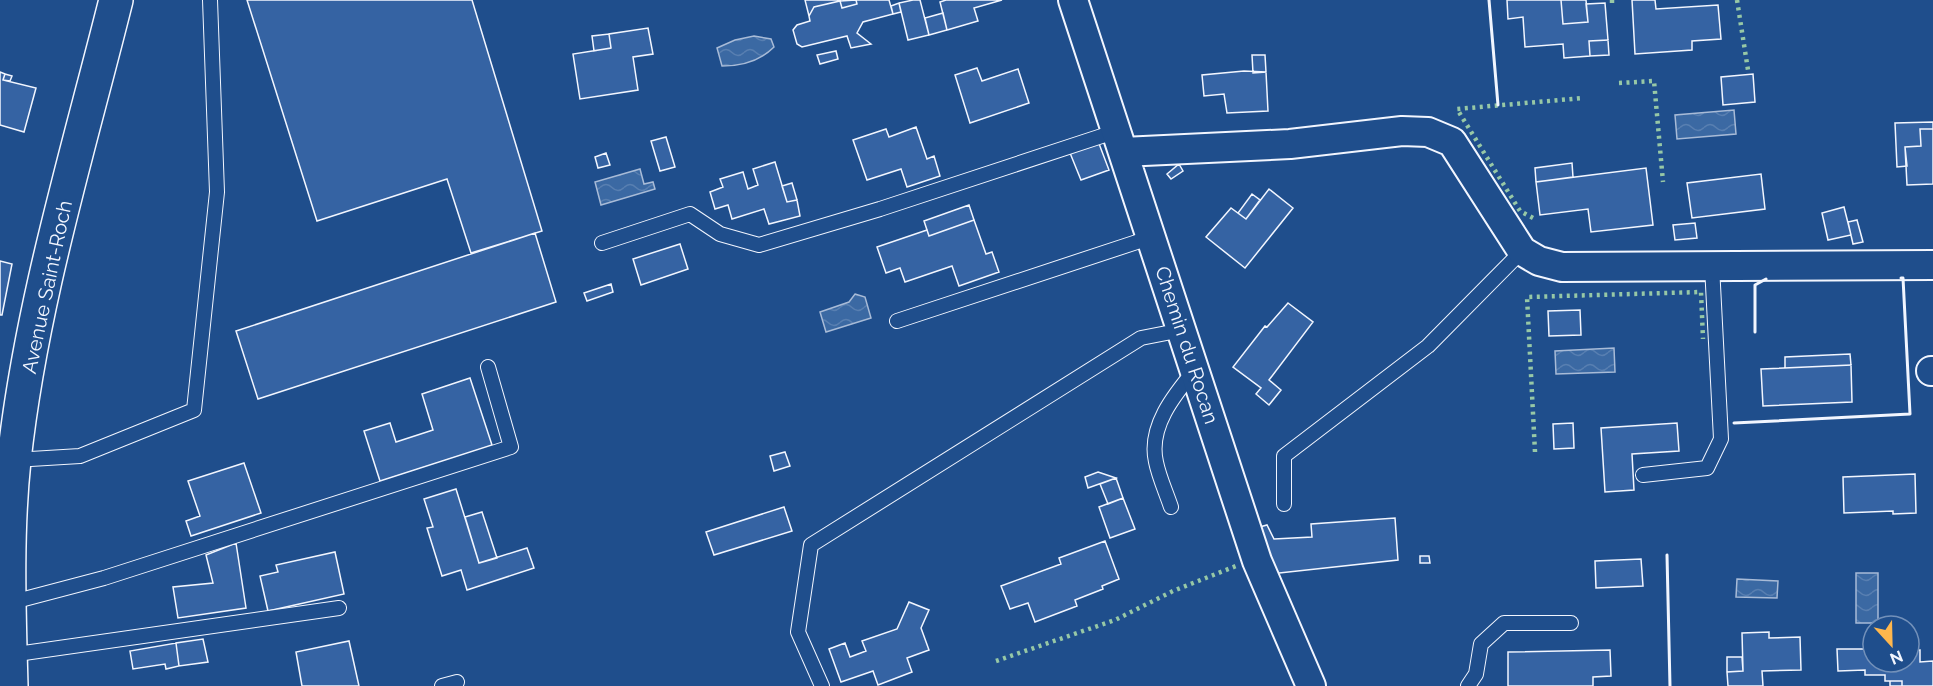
<svg xmlns="http://www.w3.org/2000/svg" width="1933" height="686" font-family="Raleway,sans-serif">
<style>
.water{fill:url(#water-waves);stroke:#a8bbd7;stroke-width:1.5}
.building{fill:#3563a3;stroke:#f2f6ff;stroke-width:1.5}
.lines{fill:none;stroke-linecap:round;stroke-linejoin:round}
.service-casing{stroke:#f2f6ff;stroke-width:16}
.minor-casing{stroke:#f2f6ff;stroke-width:32}
.primary-casing{stroke:#f2f6ff;stroke-width:36}
.service{stroke:#1f4e8c;stroke-width:14}
.minor{stroke:#1f4e8c;stroke-width:28}
.primary{stroke:#1f4e8c;stroke-width:33}
.hedge{stroke:#97c8a6;stroke-width:4.5;stroke-dasharray:3 4.5;stroke-linecap:butt}
.wall{stroke:#f2f6ff;stroke-width:3}
.labels{text-anchor:middle;dominant-baseline:central;stroke-width:4.5;stroke-linejoin:round;paint-order:stroke}
.street-label{font-size:20px;fill:#f2f6ff;stroke:#1f4e8c}
</style>
<defs>
<pattern id="water-waves" width="16" height="10" patternUnits="userSpaceOnUse" patternTransform="scale(1.5)"><rect width="16" height="10" fill="#3b69a3"/><path d="M0 5q4-4 8 0t8 0" fill="none" stroke="#587fb1"/></pattern>
</defs>
<rect width="100%" height="100%" fill="#1f4e8c"/>
<path class="water" d="M 754,36 L 771,39 L 774,47 C 760,61 742,66 722,66 L 717,48 L 735,40 Z
M 1734,110 L 1736,134 L 1677,139 L 1675,115 Z
M 640,169 L 644,184 L 653,182 L 655,189 L 601,205 L 595,182 Z
M 855,294 L 865,297 L 871,318 L 826,332 L 820,312 L 849,302 Z
M 1614,348 L 1615,372 L 1556,374 L 1555,351 Z
M 1856,573 L 1878,573 L 1878,623 L 1856,623 Z
M 1737,579 L 1778,581 L 1777,598 L 1736,597 Z"/>
<path class="building" d="M 247,0 L 472,0 L 542,231 L 471,253 L 447,179 L 317,221 Z
M 805,0 L 840,0 L 840,1 L 814,7 L 809,16 Z
M 856,0 L 857,4 L 842,8 L 840,1 Z
M 856,0 L 889,0 L 893,14 L 863,22 L 857,33 L 871,44 L 851,48 L 847,36 L 802,47 L 797,44 L 793,30 L 797,25 L 810,21 L 809,16 L 814,7 L 840,1 L 842,8 L 857,4 Z
M 913,0 L 920,0 L 929,35 L 908,40 L 899,3 Z
M 946,0 L 1002,0 L 974,8 L 978,21 L 947,30 L 940,2 Z
M 1507,0 L 1561,0 L 1563,24 L 1588,22 L 1586,4 L 1605,3 L 1608,40 L 1589,41 L 1590,56 L 1564,58 L 1563,44 L 1525,47 L 1523,17 L 1508,19 Z
M 1561,0 L 1586,0 L 1588,22 L 1563,24 Z
M 1632,0 L 1655,0 L 1656,9 L 1718,5 L 1721,39 L 1692,41 L 1692,50 L 1635,54 Z
M 899,3 L 901,12 L 893,14 L 891,6 Z
M 943,13 L 947,30 L 929,35 L 925,18 Z
M 648,28 L 653,54 L 633,57 L 638,90 L 580,99 L 573,54 L 611,48 L 609,34 Z
M 609,34 L 611,48 L 594,51 L 592,36 Z
M 1608,40 L 1609,55 L 1590,56 L 1589,41 Z
M 836,51 L 838,59 L 820,64 L 817,55 Z
M 1252,55 L 1265,55 L 1266,72 L 1253,73 Z
M 977,68 L 982,81 L 1018,69 L 1029,103 L 970,123 L 955,75 Z
M 1244,71 L 1266,72 L 1268,111 L 1227,113 L 1224,94 L 1204,96 L 1202,75 Z
M 0,72 L 5,74 L 3,80 L 36,88 L 24,132 L 0,125 Z
M 5,74 L 12,76 L 10,81 L 3,80 Z
M 1753,74 L 1755,102 L 1723,105 L 1721,77 Z
M 1933,122 L 1933,129 L 1920,129 L 1921,146 L 1905,147 L 1907,166 L 1897,167 L 1895,123 Z
M 916,127 L 927,159 L 934,156 L 940,176 L 907,187 L 901,169 L 867,180 L 853,140 L 886,129 L 889,137 Z
M 1920,129 L 1933,129 L 1933,184 L 1907,185 L 1905,147 L 1921,146 Z
M 666,137 L 675,167 L 660,171 L 651,141 Z
M 1098,141 L 1109,170 L 1081,180 L 1070,153 Z
M 606,153 L 610,165 L 598,168 L 595,157 Z
M 775,162 L 787,202 L 797,200 L 800,216 L 769,224 L 764,209 L 732,219 L 728,205 L 715,209 L 710,192 L 723,187 L 720,179 L 743,172 L 748,189 L 758,185 L 753,169 Z
M 1572,163 L 1573,177 L 1536,182 L 1535,168 Z
M 1179,164 L 1183,171 L 1171,179 L 1167,174 Z
M 1646,168 L 1653,225 L 1591,232 L 1588,209 L 1540,215 L 1536,182 Z
M 1761,174 L 1765,209 L 1692,218 L 1687,183 Z
M 792,183 L 797,200 L 787,202 L 782,186 Z
M 1269,189 L 1293,208 L 1245,268 L 1206,237 L 1231,208 L 1246,219 Z
M 1252,194 L 1260,200 L 1246,219 L 1238,213 Z
M 969,205 L 974,220 L 929,236 L 924,221 Z
M 1844,207 L 1851,235 L 1828,240 L 1822,213 Z
M 974,220 L 986,254 L 992,252 L 999,272 L 959,286 L 952,266 L 905,282 L 900,268 L 886,273 L 877,247 L 927,230 L 929,236 Z
M 1857,220 L 1863,242 L 1853,244 L 1848,222 Z
M 1695,223 L 1697,238 L 1675,240 L 1673,225 Z
M 535,233 L 556,302 L 258,399 L 236,331 Z
M 680,244 L 688,269 L 641,285 L 633,259 Z
M 0,261 L 12,264 L 2,315 L 0,315 Z
M 611,284 L 613,292 L 587,301 L 584,293 Z
M 1288,303 L 1313,322 L 1269,380 L 1281,390 L 1269,405 L 1256,394 L 1261,388 L 1233,367 L 1265,326 L 1267,327 Z
M 1580,310 L 1581,335 L 1549,336 L 1548,311 Z
M 1850,354 L 1851,365 L 1785,368 L 1785,357 Z
M 1851,365 L 1852,402 L 1763,406 L 1761,369 Z
M 470,378 L 492,445 L 380,481 L 364,431 L 390,423 L 396,442 L 433,430 L 422,394 Z
M 1573,423 L 1574,448 L 1554,449 L 1553,424 Z
M 1677,423 L 1679,451 L 1632,454 L 1634,490 L 1605,492 L 1601,428 Z
M 785,452 L 790,466 L 774,471 L 770,456 Z
M 244,463 L 261,513 L 191,536 L 186,521 L 200,516 L 188,481 Z
M 1098,472 L 1116,478 L 1088,488 L 1085,477 Z
M 1915,474 L 1916,513 L 1893,514 L 1893,511 L 1844,513 L 1843,477 Z
M 1116,478 L 1123,498 L 1108,504 L 1100,484 Z
M 456,489 L 479,563 L 527,548 L 534,568 L 467,590 L 461,570 L 442,576 L 427,528 L 433,527 L 424,499 Z
M 1123,498 L 1135,529 L 1110,538 L 1099,507 Z
M 784,507 L 792,531 L 714,555 L 706,532 Z
M 482,512 L 497,558 L 479,563 L 465,517 Z
M 1395,518 L 1398,560 L 1270,574 L 1256,528 L 1267,525 L 1274,539 L 1312,537 L 1311,524 Z
M 1105,541 L 1119,579 L 1102,586 L 1103,589 L 1075,600 L 1077,606 L 1035,622 L 1028,603 L 1010,609 L 1001,586 L 1061,564 L 1059,558 Z
M 236,543 L 246,608 L 178,618 L 173,587 L 213,583 L 206,555 Z
M 335,552 L 344,594 L 268,611 L 260,576 L 278,572 L 276,565 Z
M 1420,556 L 1429,556 L 1430,563 L 1420,563 Z
M 1641,559 L 1643,586 L 1596,588 L 1595,561 Z
M 909,602 L 929,610 L 921,628 L 929,650 L 907,658 L 912,672 L 878,685 L 873,671 L 841,682 L 829,649 L 845,643 L 850,657 L 866,651 L 862,641 L 897,629 Z
M 1769,632 L 1769,638 L 1800,637 L 1801,670 L 1762,671 L 1763,686 L 1728,686 L 1727,672 L 1743,671 L 1742,633 Z
M 203,639 L 208,662 L 179,666 L 176,643 Z
M 349,641 L 359,686 L 302,686 L 296,652 Z
M 176,643 L 179,666 L 166,669 L 165,664 L 133,669 L 130,651 Z
M 1837,649 L 1865,649 L 1865,651 L 1873,651 L 1873,662 L 1909,662 L 1909,650 L 1920,650 L 1920,662 L 1933,661 L 1933,686 L 1902,686 L 1902,681 L 1885,681 L 1885,675 L 1865,675 L 1865,670 L 1838,671 Z
M 1610,650 L 1611,676 L 1593,677 L 1593,686 L 1508,686 L 1508,652 Z
M 1727,657 L 1742,657 L 1743,671 L 1727,672 Z
M 1890,681 L 1902,681 L 1902,686 L 1890,686 Z"/>
<g class="lines">
<g class="service-casing">
<path id="service" d="M 602,243 L 690,214 L 720,234 L 759,245 L 880,209 L 1117,131
M 897,321 L 1152,237
M 14,460 L 80,456 L 194,410 L 217,192 L 210,0
M 1643,475 L 1707,468 L 1721,439 L 1712,266
M 1284,504 L 1284,456 L 1428,346 L 1522,251
M 1171,507 C 1166,492 1159,477 1156,462 C 1148,427 1174,395 1195,370
M 9,603 L 104,578 L 511,447 L 488,367
M 10,655 L 339,608
M 442,686 L 457,682
M 822,686 L 798,632 L 811,545 L 1141,338 L 1182,330
M 1468,686 L 1476,674 L 1481,644 L 1504,623 L 1571,623"/>
</g>
<g class="minor-casing">
<path id="minor" d="M 1073,0 L 1257,561 L 1311,686
M 1123,152 L 1290,144 L 1402,131 L 1428,132 L 1452,142 L 1522,251 L 1539,261 L 1562,267 L 1933,265
M 1931,371 L 1933,371"/>
</g>
<g class="primary-casing">
<path id="primary" d="M 11,686 C 9,611 6,535 14,460 C 31,304 78,152 116,0"/>
</g>
<use href="#service" class="service"/>
<use href="#minor" class="minor"/>
<use href="#primary" class="primary"/>
<path class="hedge" d="M 1612,0 L 1612,5
M 1737,0 L 1748,70
M 1619,83 L 1654,81 L 1663,182
M 1533,218 L 1520,211 L 1457,109 L 1583,98
M 1535,452 L 1527,297 L 1701,292 L 1703,339
M 996,661 L 1115,620 L 1173,591 L 1236,566"/>
<path class="wall" d="M 1489,0 L 1498,105
M 1755,332 L 1755,285 L 1766,279
M 1734,423 L 1910,414 L 1903,278 L 1901,278
M 1667,555 L 1670,686"/>
</g>
<g class="labels">
<g class="street-label">
<text transform="translate(47 287) rotate(-78)">Avenue Saint-Roch</text>
<text transform="translate(1187 345) rotate(72)">Chemin du Rocan</text>
</g>
</g>
<g transform="translate(1891 644) rotate(158)"><circle r="28" fill="#1f4e8c" stroke="#7391ba" stroke-width="1.5"/>
<path d="M0-4.5L10 22L0 15L-10 22Z" fill="#ffb74d"/>
<text y="-9" font-size="16" font-weight="bold" text-anchor="middle" fill="#f2f6ff">N</text>
</g>
</svg>
